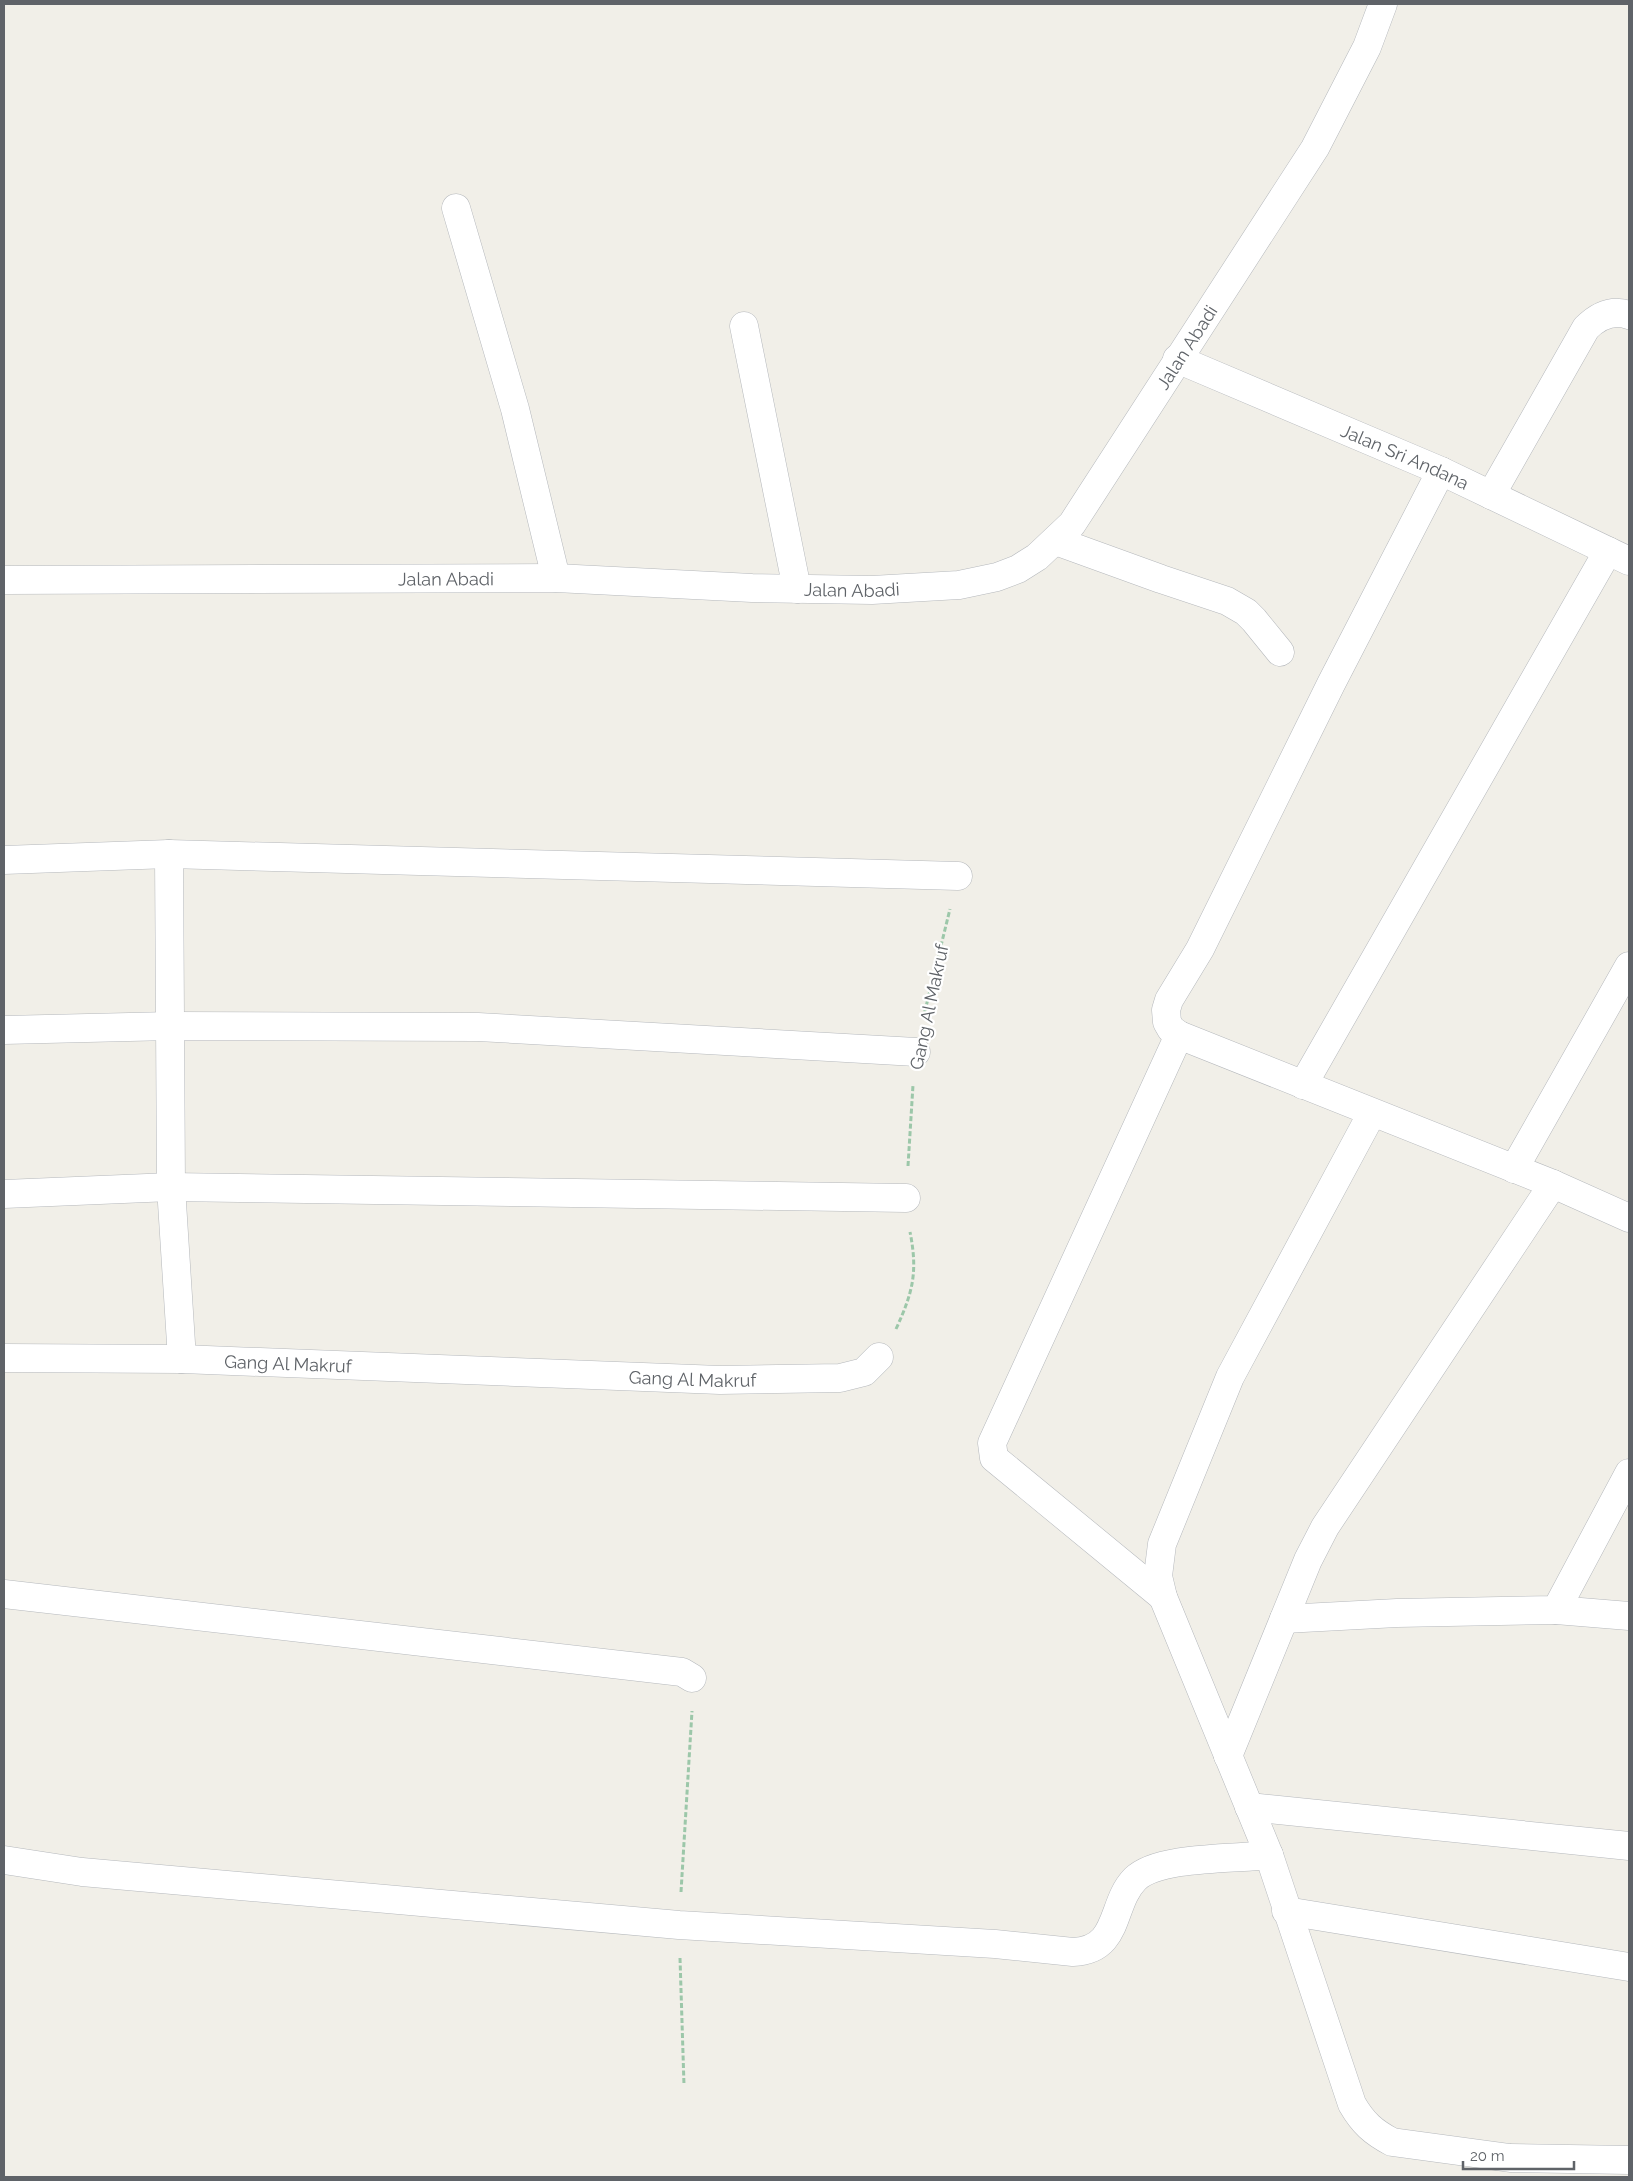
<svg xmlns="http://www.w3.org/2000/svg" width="1633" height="2181" font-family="Raleway,sans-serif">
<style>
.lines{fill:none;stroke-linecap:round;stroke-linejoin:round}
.minor-casing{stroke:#b5b8bc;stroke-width:29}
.tertiary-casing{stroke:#b5b8bc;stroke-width:29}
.path{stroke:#9cc7a9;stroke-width:3;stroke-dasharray:5 2.5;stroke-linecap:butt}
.minor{stroke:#fff;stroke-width:28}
.tertiary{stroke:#fff;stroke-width:28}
.labels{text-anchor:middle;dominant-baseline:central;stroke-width:4.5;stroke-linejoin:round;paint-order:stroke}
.street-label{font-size:18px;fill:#5f6368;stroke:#fff}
</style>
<rect width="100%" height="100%" fill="#f1efe8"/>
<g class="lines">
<g class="minor-casing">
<g id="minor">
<path d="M 456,208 L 515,409 L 556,578"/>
<path d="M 744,326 L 797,589"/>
<path d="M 1441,471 L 1331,684 L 1200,949 L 1169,1000 L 1166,1010 L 1167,1022 L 1171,1029 L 1179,1035 L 1553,1184 L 1629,1218"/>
<path d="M 1491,495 L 1586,328 C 1598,316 1612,309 1629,315"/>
<path d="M 1056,541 L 1161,579 L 1227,601 L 1246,612 L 1254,620 L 1280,652"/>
<path d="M 169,854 L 171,1187 L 182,1359"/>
<path d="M 4,860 L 169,854 L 958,876"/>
<path d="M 4,1030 L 171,1026 L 478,1027 L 916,1052"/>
<path d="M 1303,1085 L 1608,551"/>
<path d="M 1372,1113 L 1230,1377 L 1162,1544 L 1158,1576 L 1163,1597 L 1269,1855 L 1352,2104 C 1363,2123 1373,2132 1392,2142 L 1510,2158 L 1629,2160"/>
<path d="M 1514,1169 L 1629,966"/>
<path d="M 4,1194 L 171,1187 L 906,1198"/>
<path id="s1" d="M 4,1358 L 182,1359 L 720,1380 L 840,1378 L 864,1372 L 879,1357"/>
<path d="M 4,1594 L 682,1672 L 692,1678"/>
<path d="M 1163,1597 L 994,1458 L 992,1443 L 1179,1035"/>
<path d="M 1556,1610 L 1629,1616"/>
<path d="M 1284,1619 L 1397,1613 L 1556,1610 L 1629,1473"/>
<path d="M 1228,1756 L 1308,1560 L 1325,1527 L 1553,1184"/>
<path d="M 1249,1807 L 1629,1846"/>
<path d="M 4,1860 L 82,1872 L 679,1925 L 995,1944 L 1073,1952 C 1121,1950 1110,1904 1135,1879 C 1158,1856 1235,1859 1269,1855"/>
<path d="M 1286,1911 L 1629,1967"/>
</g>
</g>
<g class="tertiary-casing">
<g id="tertiary">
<path id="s2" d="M 1177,359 L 1441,471 L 1629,561"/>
<path id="s3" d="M 4,580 L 556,578 L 752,588 L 872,590 L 959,585 L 997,577 L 1018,569 L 1037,557 L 1072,524 L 1315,148 L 1367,47 L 1383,4"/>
</g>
</g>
<path class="path" d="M 923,1019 L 950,909
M 908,1166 L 913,1085
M 896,1329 C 913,1292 918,1272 910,1232
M 681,1892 L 692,1711
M 680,1958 L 684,2085"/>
<use href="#minor" class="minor"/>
<use href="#tertiary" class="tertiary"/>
</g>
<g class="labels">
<g class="street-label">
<text stroke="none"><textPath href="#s3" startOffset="1298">Jalan Abadi</textPath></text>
<text stroke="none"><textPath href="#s2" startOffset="248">Jalan Sri Andana</textPath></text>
<text stroke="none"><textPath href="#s3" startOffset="442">Jalan Abadi</textPath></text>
<text stroke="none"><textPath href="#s3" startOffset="848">Jalan Abadi</textPath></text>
<text transform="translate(929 1007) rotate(-78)">Gang Al Makruf</text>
<text stroke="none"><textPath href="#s1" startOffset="284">Gang Al Makruf</textPath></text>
<text stroke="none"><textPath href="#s1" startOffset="689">Gang Al Makruf</textPath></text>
</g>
</g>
<rect width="1633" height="2181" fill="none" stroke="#5f6368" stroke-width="10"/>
<path d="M1463 2161v8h111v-8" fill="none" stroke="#5f6368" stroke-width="2.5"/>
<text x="1470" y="2161" font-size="15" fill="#5f6368" stroke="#ffffff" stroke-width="4" paint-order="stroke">20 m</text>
</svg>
